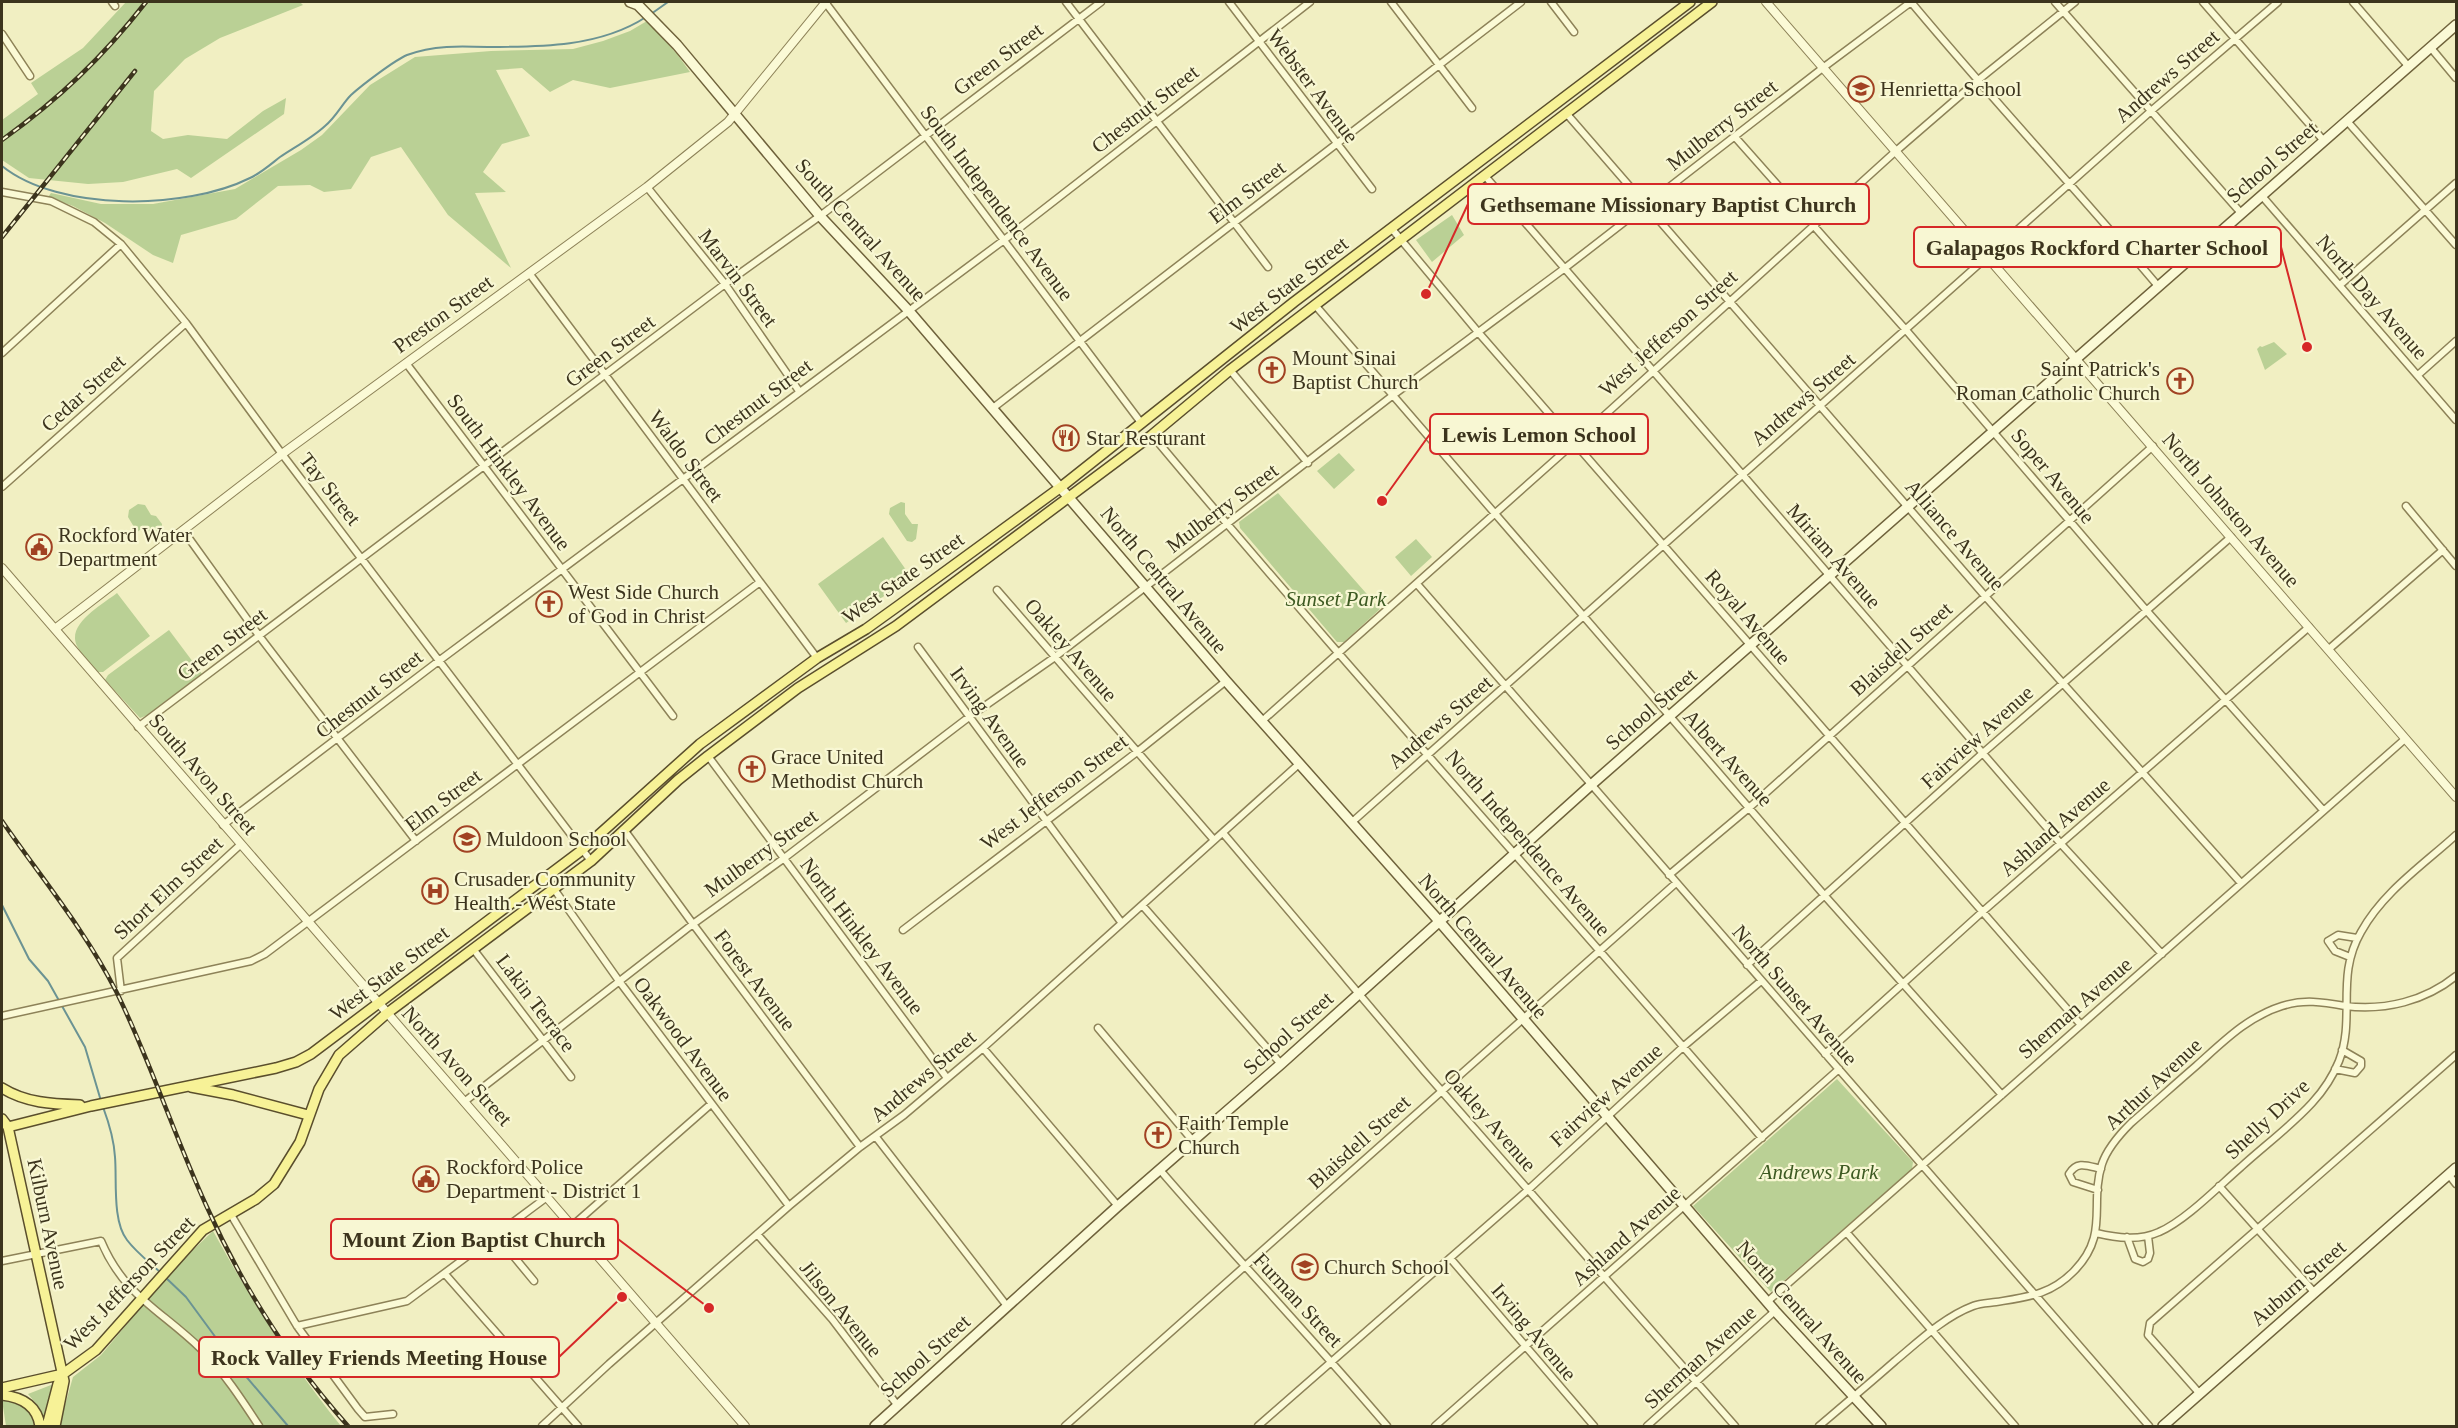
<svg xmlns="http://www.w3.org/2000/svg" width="2458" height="1428" font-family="'Times New Roman',serif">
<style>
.green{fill:#bad095}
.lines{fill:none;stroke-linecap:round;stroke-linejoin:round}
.stream{stroke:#6b9393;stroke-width:2}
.minor-casing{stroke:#8d8258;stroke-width:9}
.tertiary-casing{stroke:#8d8258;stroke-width:10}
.secondary-casing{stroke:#6f623b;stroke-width:12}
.primary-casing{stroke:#5a4e2c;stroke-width:12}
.minor{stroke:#fbfad6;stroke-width:6}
.tertiary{stroke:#fbfad6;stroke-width:8}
.secondary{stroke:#fbfad6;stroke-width:9}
.primary{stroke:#f7f297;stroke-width:9}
.rail-casing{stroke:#3c341d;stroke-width:4.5}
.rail{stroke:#f8f7d3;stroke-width:2;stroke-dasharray:7;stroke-linecap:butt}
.labels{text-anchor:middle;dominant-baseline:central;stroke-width:4.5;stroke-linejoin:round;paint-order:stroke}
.street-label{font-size:21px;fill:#3c341d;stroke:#f8f7d3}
.poi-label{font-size:21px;fill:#3c341d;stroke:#f8f7d3;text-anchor:start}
.park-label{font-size:21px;font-style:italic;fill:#3d5a22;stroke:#f8f7d3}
.leader{fill:none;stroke:#d62828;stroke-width:2}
.callout-dot{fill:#d62828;stroke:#f8f7d3;stroke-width:2}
.callout{fill:#f8f7d3;stroke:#d62828;stroke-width:2}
.callout-label{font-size:22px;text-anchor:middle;font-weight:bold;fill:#3c341d}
</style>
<rect width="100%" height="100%" fill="#f1efc2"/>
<path class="green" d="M 126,2 L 300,2 L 303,5 L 220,38 L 185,59 L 154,91 L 151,131 L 163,139 L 188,135 L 227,139 L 263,111 L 286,98 L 284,114 L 191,178 L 177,169 L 123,182 L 88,184 L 29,178 L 2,160 L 2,120 L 38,94 L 31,83 L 83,48 Z
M 647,21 L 677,54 L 690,72 L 610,88 L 573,80 L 550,92 L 522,68 L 496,70 L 530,136 L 502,144 L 483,172 L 506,192 L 475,193 L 511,268 L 448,215 L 401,147 L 371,157 L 351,189 L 324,192 L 310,185 L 278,186 L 236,219 L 181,235 L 173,263 L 153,255 L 105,223 L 73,206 L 48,197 L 51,193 L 101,204 L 153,204 L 235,189 L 301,150 L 322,135 L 370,85 L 415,57 L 491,51 L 573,49 L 603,41 L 630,31 Z
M 1452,215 L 1464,235 L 1432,262 L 1416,240 Z
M 2274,342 L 2287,354 L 2265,370 L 2257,349 L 2260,346 L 2262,347 Z
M 1339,453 L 1355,470 L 1334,489 L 1317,471 Z
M 1278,493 L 1380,609 L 1344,642 L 1337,642 L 1240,528 L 1239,522 Z
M 901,502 L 905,503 L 905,514 L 912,524 L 918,524 L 916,539 L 912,542 L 907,541 L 889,514 L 890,508 Z
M 138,504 L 145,505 L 151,515 L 156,516 L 162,524 L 162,529 L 150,538 L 143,528 L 137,532 L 128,517 L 129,510 Z
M 883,537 L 911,577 L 846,623 L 818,584 Z
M 1416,539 L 1432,557 L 1411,576 L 1395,557 Z
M 117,593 L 150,636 L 103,672 L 98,672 C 91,664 81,655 77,646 C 66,624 103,604 117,593 Z
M 169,630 L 202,674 L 148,715 L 140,718 L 105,680 L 108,675 Z
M 1837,1079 L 1913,1162 L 1912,1169 L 1771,1292 L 1693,1206 Z
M 213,1231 C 251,1300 292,1365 341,1426 L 59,1426 L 73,1377 L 101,1355 L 175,1267 Z
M 51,1385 L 54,1387 L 45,1426 L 38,1406 L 28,1394 Z
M 2,1400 C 22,1399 30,1407 36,1426 L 6,1426 Z"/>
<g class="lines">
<path class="stream" d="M 651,14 L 668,2
M 2,166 C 59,212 186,210 250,178 C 261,173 271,164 280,157 C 295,147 312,138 325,126 C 336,117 342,104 351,95 C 362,85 395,60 407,55 C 433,45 460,46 488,47 C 541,47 600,47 646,17
M 2,905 L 29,959 L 48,981 L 85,1047 L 101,1101
M 103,1107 C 109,1123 114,1140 115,1157 C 117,1179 112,1221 127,1240 C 136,1252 149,1262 160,1272
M 164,1276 L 186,1297 L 233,1361 L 288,1426"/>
<g class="minor-casing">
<path id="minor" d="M 112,2 L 115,6
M 825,2 L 1142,424
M 1066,2 L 1268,267
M 1229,2 L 1372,189
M 1391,2 L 1472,108
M 1551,2 L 1574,32
M 1911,2 C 1991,98 2077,190 2158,286
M 2055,2 L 2241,213
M 2203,2 L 2324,141
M 2353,2 L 2409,67
M 2,34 L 30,76
M 2431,48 L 2456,78
M 1566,113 L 1985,596 L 2241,883
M 2347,121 L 2456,245
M 1735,137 L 1906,330 L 2146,610 L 2323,810
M 1485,176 L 2061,844 L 2162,954
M 647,187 L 725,284 L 799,391
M 2,192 L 51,201 L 94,222 L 121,244 L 186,323 L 282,454 L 591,861
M 2262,196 L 2456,420
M 1392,229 L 1478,332 L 2081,1025
M 529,273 L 817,658
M 2340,285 L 2456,183
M 1315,305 L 1825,896 L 2002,1095
M 2,353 L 121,244
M 406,363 L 673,716
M 1230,370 L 1308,463
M 2418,375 L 2456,341
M 993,408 L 1521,2
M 1152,435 C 1351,673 1560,902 1762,1138
M 2,487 L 186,323
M 2406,506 L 2456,566
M 183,530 L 260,637 L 416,841
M 1417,584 L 2149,1426
M 997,590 L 1214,840
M 918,647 L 1121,922
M 2329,649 L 2443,550
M 1262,721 L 1574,443 L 1896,151 L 1977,81 L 2075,2
M 138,727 L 725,284 L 820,216 L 1101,2
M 708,756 L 947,1078
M 1351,823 L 2151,111 L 2278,2
M 223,825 L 440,660 L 1004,240 L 1310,2
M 625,831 L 693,924 L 860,1147
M 1223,833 L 1425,1072 L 1735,1426
M 1669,875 L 1750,807 L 2153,446
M 554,889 L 619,981 L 789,1206
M 1142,905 L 1281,1064
M 903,930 L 1137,752 L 1226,681
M 474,950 L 571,1077
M 2350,957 L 2335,951 L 2328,941 L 2338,935 L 2357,938
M 1747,965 L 1984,752 L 2231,537
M 121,991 L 117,958 L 240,845
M 2,1016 L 251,961 L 265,954 L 760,582
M 1098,1028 L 1193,1141
M 983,1048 L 1118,1206
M 1825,1054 L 1981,913 L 2309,627
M 2335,1069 L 2355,1073 L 2361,1066 L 2361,1061 L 2342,1050
M 464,1102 L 693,924 L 783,859 L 969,717 L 1055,657 L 1392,396 L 1565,268 L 1824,67 L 1911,2
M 876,1137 L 1007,1306
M 1160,1170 C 1235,1257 1313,1339 1387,1426
M 2449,1175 L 2456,1184
M 2219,1186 L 2314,1292
M 2098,1190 L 2073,1182 L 2069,1174 C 2077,1160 2088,1166 2101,1169
M 230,1213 L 297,1326 L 358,1409 L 365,1417 L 393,1414
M 572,1226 L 711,1104
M 1847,1233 L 2015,1426
M 2096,1233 C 2117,1238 2139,1241 2159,1232 C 2185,1221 2219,1186 2241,1167 C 2264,1146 2291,1126 2312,1103 C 2324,1090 2333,1076 2339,1061 C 2356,1017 2335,977 2361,932 C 2383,892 2423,865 2456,835
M 757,1234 L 832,1319 L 898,1406
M 496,1235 L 534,1281
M 2127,1237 L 2135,1259 L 2143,1262 L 2148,1259 L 2150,1253 L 2148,1236
M 1450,1258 L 1594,1426
M 2,1261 L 101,1241 C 124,1296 161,1310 201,1349 C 223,1371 242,1400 259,1426
M 445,1274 L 578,1426
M 1767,1302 L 2405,739
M 297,1326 L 407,1301 L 547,1197
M 2200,1394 L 2148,1335 L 2150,1323 L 2456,1055
M 542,1426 L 609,1364 L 789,1206 L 860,1147 L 904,1115 L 983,1048 L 1300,763
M 1065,1426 L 1676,883
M 1258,1426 L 1529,1189 L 1684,1046 L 1761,981
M 1435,1426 L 1839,1069
M 1647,1426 L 1775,1311
M 1819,1426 C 1845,1404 1870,1383 1895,1361 C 1919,1341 1944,1317 1973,1306 C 1980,1303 1989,1303 1996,1302 C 2027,1297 2051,1295 2074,1271 C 2110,1234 2089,1205 2102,1164 C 2107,1149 2120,1134 2131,1123 C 2153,1104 2174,1085 2196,1066 C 2223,1042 2247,1017 2282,1006 C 2303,999 2323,1002 2345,1006 C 2385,1011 2425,1001 2456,976"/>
</g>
<g class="tertiary-casing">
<path id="tertiary" d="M 1766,2 L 2456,797
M 2,568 L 745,1426
M 55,629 L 282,454 L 647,187 L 728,122 L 826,2"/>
</g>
<g class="secondary-casing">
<path id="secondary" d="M 630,2 L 638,5 L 677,45 L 820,216 L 908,310 L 1226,681 L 1439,921 L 1775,1311 L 1881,1426
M 875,1426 L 1118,1206 L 1281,1064 L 1591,785 L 2456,25
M 2163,1426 L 2456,1168"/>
</g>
<g class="primary-casing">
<path id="primary" d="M 191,1087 L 233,1095 L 308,1115
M 2,1088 C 26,1103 52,1104 80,1105
M 2,1119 L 8,1127 L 64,1381 L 55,1426
M 8,1127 L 91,1106 L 276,1068 L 296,1062 L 311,1054 L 582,850 L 700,744 L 817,658 L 866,629 L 898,606 L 1061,487 L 1294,302 L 1690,2
M 2,1388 L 63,1374 L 96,1350 L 203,1230 L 256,1199 L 274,1184 L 300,1142 L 319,1089 L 339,1055 L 386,1014 L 591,861 L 678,780 L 708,756 L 798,688 L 896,626 L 1069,497 L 1152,435 L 1230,370 L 1712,2
M 2,1395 C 21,1397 37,1405 40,1426
M 47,1426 L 58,1384 L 63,1374"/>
</g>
<use href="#minor" class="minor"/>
<use href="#tertiary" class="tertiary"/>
<use href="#secondary" class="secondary"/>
<use href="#primary" class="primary"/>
<g class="rail-casing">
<path id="rail" d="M 2,140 C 59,99 103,57 146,2
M 2,237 L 135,71
M 2,821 C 40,876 85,930 116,991 C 150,1060 174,1135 206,1205 C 241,1284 290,1361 348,1426"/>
</g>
<use href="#rail" class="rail"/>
</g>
<defs>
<g id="school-ring" transform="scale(1.35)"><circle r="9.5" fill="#f8f7d3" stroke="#a14223" stroke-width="1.5"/><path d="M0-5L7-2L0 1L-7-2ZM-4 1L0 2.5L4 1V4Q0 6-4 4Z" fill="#a14223"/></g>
<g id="church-ring" transform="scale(1.35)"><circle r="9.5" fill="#f8f7d3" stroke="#a14223" stroke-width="1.5"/><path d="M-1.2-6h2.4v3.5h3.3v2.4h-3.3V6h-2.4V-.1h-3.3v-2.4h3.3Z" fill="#a14223"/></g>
<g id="restaurant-ring" transform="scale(1.35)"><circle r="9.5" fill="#f8f7d3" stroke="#a14223" stroke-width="1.5"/><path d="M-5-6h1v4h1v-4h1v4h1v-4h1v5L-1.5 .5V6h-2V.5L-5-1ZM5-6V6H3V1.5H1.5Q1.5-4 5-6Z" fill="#a14223"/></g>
<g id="civic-ring" transform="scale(1.35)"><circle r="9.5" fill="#f8f7d3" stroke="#a14223" stroke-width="1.5"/><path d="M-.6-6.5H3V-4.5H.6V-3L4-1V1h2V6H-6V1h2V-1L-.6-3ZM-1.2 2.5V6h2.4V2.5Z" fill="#a14223"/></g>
<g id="hospital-ring" transform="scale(1.35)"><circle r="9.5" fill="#f8f7d3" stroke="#a14223" stroke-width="1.5"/><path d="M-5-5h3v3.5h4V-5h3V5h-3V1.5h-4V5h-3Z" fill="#a14223"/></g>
</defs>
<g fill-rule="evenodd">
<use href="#school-ring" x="1861" y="89"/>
<use href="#church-ring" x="1272" y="370"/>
<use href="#church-ring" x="2180" y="381"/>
<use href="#restaurant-ring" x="1066" y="438"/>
<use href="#civic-ring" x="39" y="547"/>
<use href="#church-ring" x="549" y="604"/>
<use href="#church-ring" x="752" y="769"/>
<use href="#school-ring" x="467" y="839"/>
<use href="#hospital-ring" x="435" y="891"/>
<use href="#church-ring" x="1158" y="1135"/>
<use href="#civic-ring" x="426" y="1179"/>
<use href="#school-ring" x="1305" y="1267"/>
</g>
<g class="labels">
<g class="street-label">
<text transform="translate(998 59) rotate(-37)">Green Street</text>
<text transform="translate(2167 76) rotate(-41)">Andrews Street</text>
<text transform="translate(1313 86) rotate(53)">Webster Avenue</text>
<text transform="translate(1145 109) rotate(-38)">Chestnut Street</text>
<text transform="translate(1722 125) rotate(-38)">Mulberry Street</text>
<text transform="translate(2272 162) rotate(-41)">School Street</text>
<text transform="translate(1247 192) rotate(-37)">Elm Street</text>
<text transform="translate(997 203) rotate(53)">South Independence Avenue</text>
<text transform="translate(861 230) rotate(48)">South Central Avenue</text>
<text transform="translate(738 278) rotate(53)">Marvin Street</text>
<text transform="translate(1289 285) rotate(-38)">West State Street</text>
<text transform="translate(2372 297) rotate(49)">North Day Avenue</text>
<text transform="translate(443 314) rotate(-36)">Preston Street</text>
<text transform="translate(1668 333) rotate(-42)">West Jefferson Street</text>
<text transform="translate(610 351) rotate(-37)">Green Street</text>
<text transform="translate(83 393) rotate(-42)">Cedar Street</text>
<text transform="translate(1803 399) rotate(-41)">Andrews Street</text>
<text transform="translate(758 402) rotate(-37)">Chestnut Street</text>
<text transform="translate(686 456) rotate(53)">Waldo Street</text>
<text transform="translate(509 472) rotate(53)">South Hinkley Avenue</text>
<text transform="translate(2053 476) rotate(50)">Soper Avenue</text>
<text transform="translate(330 489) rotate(52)">Tay Street</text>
<text transform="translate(1222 508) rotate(-37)">Mulberry Street</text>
<text transform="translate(2231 510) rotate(49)">North Johnston Avenue</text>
<text transform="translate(1955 535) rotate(49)">Alliance Avenue</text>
<text transform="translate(1834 556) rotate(49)">Miriam Avenue</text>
<text transform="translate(903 578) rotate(-35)">West State Street</text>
<text transform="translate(1164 580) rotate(50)">North Central Avenue</text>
<text transform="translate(1748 617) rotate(49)">Royal Avenue</text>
<text transform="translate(222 644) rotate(-37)">Green Street</text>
<text transform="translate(1901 649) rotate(-42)">Blaisdell Street</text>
<text transform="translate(1071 650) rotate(49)">Oakley Avenue</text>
<text transform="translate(369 694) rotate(-38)">Chestnut Street</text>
<text transform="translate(1651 709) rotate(-41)">School Street</text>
<text transform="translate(990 717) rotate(54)">Irving Avenue</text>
<text transform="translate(1440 722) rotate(-41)">Andrews Street</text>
<text transform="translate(1977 737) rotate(-42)">Fairview Avenue</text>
<text transform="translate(1728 758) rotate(48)">Albert Avenue</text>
<text transform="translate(203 774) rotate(49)">South Avon Street</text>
<text transform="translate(1054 792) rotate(-37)">West Jefferson Street</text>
<text transform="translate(443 800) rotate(-37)">Elm Street</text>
<text transform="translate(2055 827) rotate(-41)">Ashland Avenue</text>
<text transform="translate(1528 843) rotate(49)">North Independence Avenue</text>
<text transform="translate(761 853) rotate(-36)">Mulberry Street</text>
<text transform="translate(168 888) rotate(-43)">Short Elm Street</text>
<text transform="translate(862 936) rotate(53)">North Hinkley Avenue</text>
<text transform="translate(1483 946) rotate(49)">North Central Avenue</text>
<text transform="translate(389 973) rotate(-37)">West State Street</text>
<text transform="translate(755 980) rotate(53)">Forest Avenue</text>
<text transform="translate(1795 995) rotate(49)">North Sunset Avenue</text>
<text transform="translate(536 1003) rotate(53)">Lakin Terrace</text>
<text transform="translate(2075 1008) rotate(-41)">Sherman Avenue</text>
<text transform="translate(1288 1033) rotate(-42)">School Street</text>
<text transform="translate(683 1039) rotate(53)">Oakwood Avenue</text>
<text transform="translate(457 1066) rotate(48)">North Avon Street</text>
<text transform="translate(923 1076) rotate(-40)">Andrews Street</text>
<text transform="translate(2153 1084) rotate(-43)">Arthur Avenue</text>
<text transform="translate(1606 1095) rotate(-42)">Fairview Avenue</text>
<text transform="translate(2267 1119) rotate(-43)">Shelly Drive</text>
<text transform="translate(1490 1120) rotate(49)">Oakley Avenue</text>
<text transform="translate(1359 1142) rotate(-42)">Blaisdell Street</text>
<text transform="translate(48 1224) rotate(78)">Kilburn Avenue</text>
<text transform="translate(1626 1236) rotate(-42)">Ashland Avenue</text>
<text transform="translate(129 1283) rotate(-46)">West Jefferson Street</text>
<text transform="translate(2298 1283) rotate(-41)">Auburn Street</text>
<text transform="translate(1298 1300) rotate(47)">Furman Street</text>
<text transform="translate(841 1309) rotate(51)">Jilson Avenue</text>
<text transform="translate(1802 1312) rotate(48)">North Central Avenue</text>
<text transform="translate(1534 1332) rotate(50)">Irving Avenue</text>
<text transform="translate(925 1356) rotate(-42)">School Street</text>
<text transform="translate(1700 1357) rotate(-42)">Sherman Avenue</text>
</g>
<g class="poi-label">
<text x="1880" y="89">Henrietta School</text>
<text x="1292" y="358">Mount Sinai<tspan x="1292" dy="24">Baptist Church</tspan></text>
<text x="2160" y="369" text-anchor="end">Saint Patrick's<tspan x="2160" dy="24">Roman Catholic Church</tspan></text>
<text x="1086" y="438">Star Resturant</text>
<text x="58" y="535">Rockford Water<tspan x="58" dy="24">Department</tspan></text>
<text x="568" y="592">West Side Church<tspan x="568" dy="24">of God in Christ</tspan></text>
<text x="771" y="757">Grace United<tspan x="771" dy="24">Methodist Church</tspan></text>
<text x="486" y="839">Muldoon School</text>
<text x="454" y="879">Crusader Community<tspan x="454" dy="24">Health - West State</tspan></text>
<text x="1178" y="1123">Faith Temple<tspan x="1178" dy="24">Church</tspan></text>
<text x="446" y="1167">Rockford Police<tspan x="446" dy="24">Department - District 1</tspan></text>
<text x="1324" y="1267">Church School</text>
</g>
<g class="park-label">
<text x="1336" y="599">Sunset Park</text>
<text x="1819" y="1172">Andrews Park</text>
</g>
</g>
<path class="leader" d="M1426 294L1468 204M2307 347L2281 247M1382 501L1430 434M709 1308L618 1239M622 1297L559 1357"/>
<g class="callout-dot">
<circle cx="1426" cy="294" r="6"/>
<circle cx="2307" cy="347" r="6"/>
<circle cx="1382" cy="501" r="6"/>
<circle cx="709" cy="1308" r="6"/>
<circle cx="622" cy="1297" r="6"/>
</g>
<g class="callout">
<rect x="1468" y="184" width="401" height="40" rx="6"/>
<rect x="1914" y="227" width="367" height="40" rx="6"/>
<rect x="1430" y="414" width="218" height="40" rx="6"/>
<rect x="331" y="1219" width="287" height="40" rx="6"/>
<rect x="199" y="1337" width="360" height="40" rx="6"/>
</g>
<g class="callout-label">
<text x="1668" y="212">Gethsemane Missionary Baptist Church</text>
<text x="2097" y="255">Galapagos Rockford Charter School</text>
<text x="1539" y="442">Lewis Lemon School</text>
<text x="474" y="1247">Mount Zion Baptist Church</text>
<text x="379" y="1365">Rock Valley Friends Meeting House</text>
</g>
<rect width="2458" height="1428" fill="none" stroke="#3c341d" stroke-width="6"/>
</svg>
